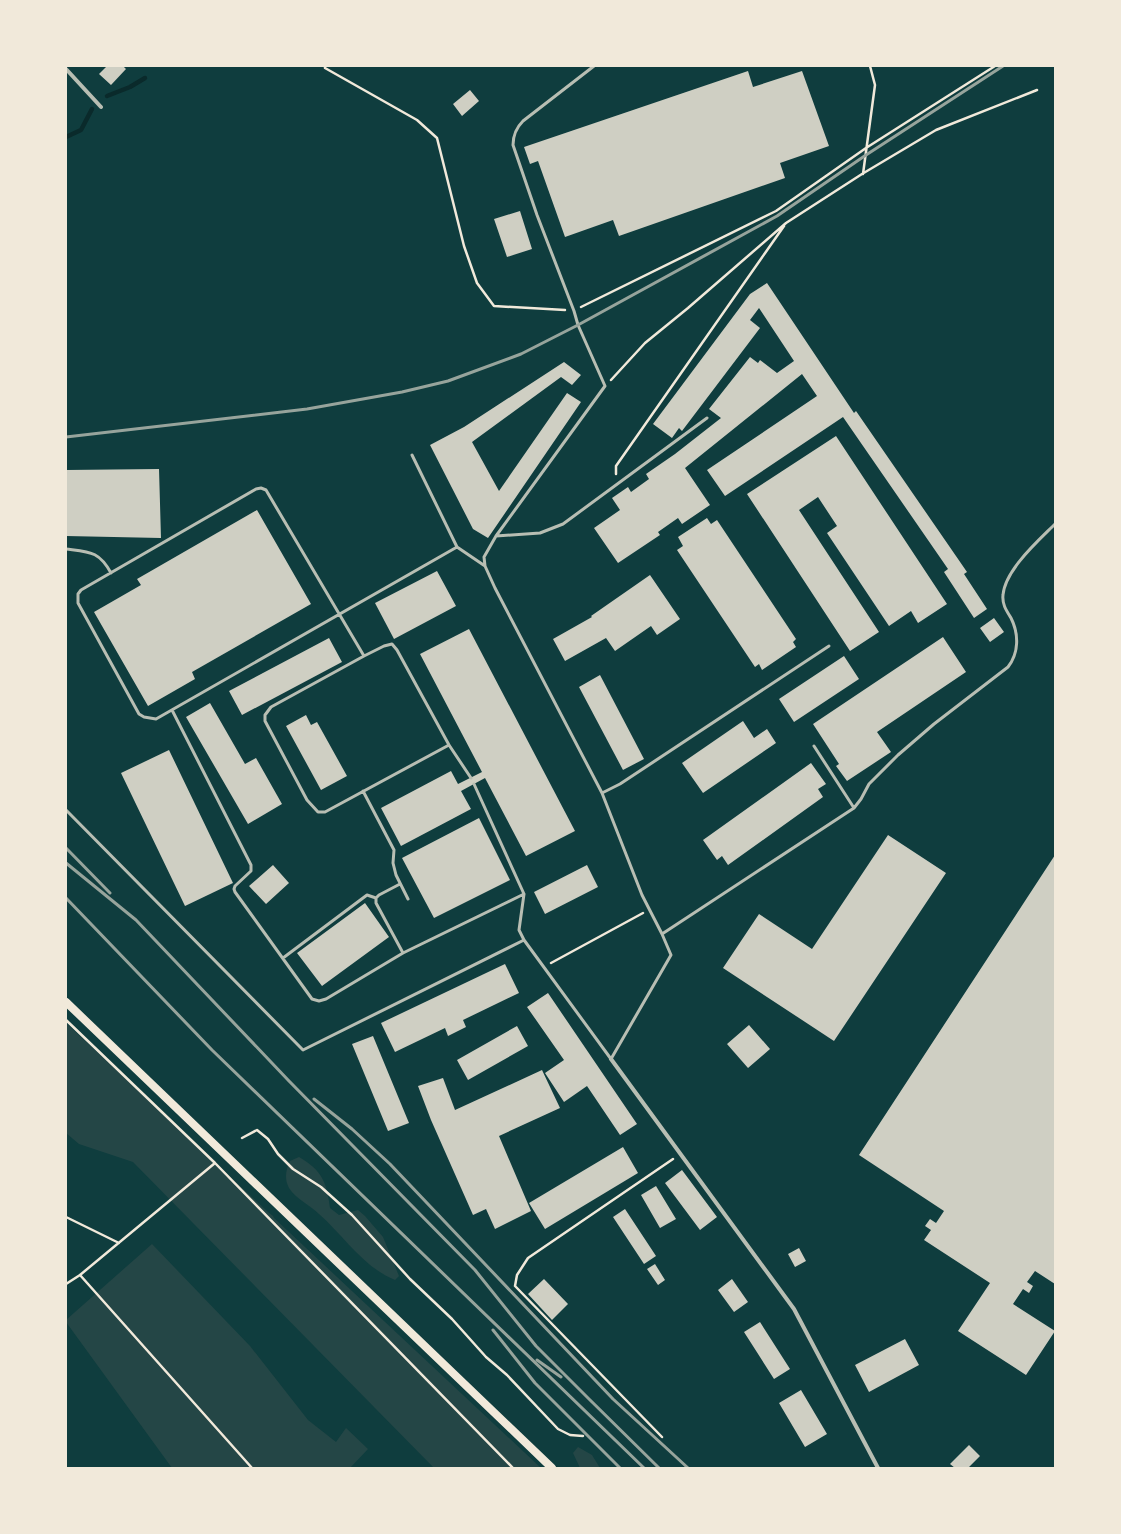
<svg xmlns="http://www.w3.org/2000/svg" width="1121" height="1534" font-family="Lato,sans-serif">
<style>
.green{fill:#244646}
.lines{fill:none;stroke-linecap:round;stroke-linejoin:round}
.stream{stroke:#0a2a2b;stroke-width:4.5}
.building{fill:#cfcfc3}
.path{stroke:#f1e9da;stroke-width:2.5}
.service{stroke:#b8beb3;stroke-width:3}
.minor{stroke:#b8beb3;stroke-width:4}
.secondary{stroke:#f1e9da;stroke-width:8}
.rail{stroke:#97a49c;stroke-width:3}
</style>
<rect width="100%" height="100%" fill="#0f3d3e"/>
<path class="green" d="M 66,1023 L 268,1212 L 273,1216 L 274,1218 L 541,1468 L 434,1468 L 133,1162 L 79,1144 L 66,1133 Z
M 299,1157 C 322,1170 327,1183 330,1208 L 339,1215 L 358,1210 L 365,1216 L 383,1237 L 399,1276 L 395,1280 C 363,1267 344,1236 319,1214 C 310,1205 296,1199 289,1188 C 284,1179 286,1169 290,1161 Z
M 152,1244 L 250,1346 L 308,1420 L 336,1442 L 346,1428 L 368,1449 L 350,1468 L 172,1468 L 66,1322 L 66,1320 Z
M 578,1447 L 592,1455 L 600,1468 L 580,1468 L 573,1453 Z"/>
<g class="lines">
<path class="stream" d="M 107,96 L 130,87 L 145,78
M 66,137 L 81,130 L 92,109"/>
</g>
<path class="building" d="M 107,66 L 123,66 L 126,69 L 111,85 L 99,74 Z
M 748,71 L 753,87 L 802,71 L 829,146 L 780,163 L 785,178 L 619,236 L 613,220 L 565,237 L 538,161 L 530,164 L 524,147 Z
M 470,90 L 479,101 L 462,116 L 453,104 Z
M 520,211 L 532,249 L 507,257 L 494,219 Z
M 767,283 L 854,413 L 856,411 L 967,572 L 964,574 L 987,609 L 974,618 L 944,572 L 948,569 L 843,417 L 725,496 L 707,470 L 817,396 L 802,374 L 685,468 L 710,505 L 682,524 L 678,518 L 658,532 L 660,535 L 618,563 L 594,528 L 620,510 L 612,498 L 628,487 L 631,492 L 649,479 L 646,474 L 675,454 L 721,418 L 709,409 L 750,357 L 758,363 L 760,360 L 777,373 L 794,361 L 759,308 L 750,320 L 760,328 L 682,431 L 679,428 L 672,438 L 653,424 L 750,294 Z
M 564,362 L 581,375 L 572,385 L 561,377 L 472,442 L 499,491 L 567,393 L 581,402 L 488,538 L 473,529 L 430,445 L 464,427 Z
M 836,436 L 947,604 L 918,623 L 911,611 L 889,626 L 827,533 L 837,526 L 818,497 L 799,510 L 879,632 L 850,651 L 747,494 Z
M 159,469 L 161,538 L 66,536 L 66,470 Z
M 257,510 L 311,604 L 192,672 L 195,679 L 148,706 L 94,612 L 141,585 L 137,579 Z
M 707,518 L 711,524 L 717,520 L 796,639 L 793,642 L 796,647 L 762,670 L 759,664 L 755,667 L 677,550 L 683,546 L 678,537 Z
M 437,571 L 456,606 L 394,639 L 375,603 Z
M 650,575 L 680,619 L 657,635 L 651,626 L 615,651 L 606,638 L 565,661 L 553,639 L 592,617 L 591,616 Z
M 994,618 L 1004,632 L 990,642 L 980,628 Z
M 469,629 L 575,831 L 526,856 L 485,778 L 461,791 L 471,809 L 401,846 L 381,808 L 451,771 L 458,784 L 482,772 L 420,654 Z
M 943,637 L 966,672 L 877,732 L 891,752 L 847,781 L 836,766 L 839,764 L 813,724 Z
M 329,638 L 342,662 L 242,715 L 229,691 Z
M 844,656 L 859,679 L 794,722 L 779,699 Z
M 600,675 L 644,759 L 623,770 L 579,687 Z
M 210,703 L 245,764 L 256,758 L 282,804 L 248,824 L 186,717 Z
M 306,715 L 311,725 L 317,722 L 347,776 L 321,790 L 286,726 Z
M 743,721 L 754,738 L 767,729 L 776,743 L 703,793 L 682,763 Z
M 169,750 L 233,883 L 185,906 L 121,773 Z
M 811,763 L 826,784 L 818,789 L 823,797 L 728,865 L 722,856 L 717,860 L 703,840 Z
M 479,818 L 510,880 L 434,918 L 402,858 Z
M 888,835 L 946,873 L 834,1041 L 723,968 L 759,914 L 812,949 Z
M 1055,855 L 1055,1284 L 1035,1271 L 1027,1282 L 1033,1286 L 1029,1293 L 1023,1289 L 1013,1304 L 1055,1331 L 1026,1375 L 958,1331 L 990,1283 L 924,1240 L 931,1230 L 925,1226 L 930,1219 L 936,1223 L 944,1211 L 859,1155 Z
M 273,865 L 289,883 L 266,904 L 249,886 Z
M 587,865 L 598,887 L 545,914 L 534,892 Z
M 365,903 L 389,937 L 322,986 L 297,953 Z
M 505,964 L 519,993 L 463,1020 L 466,1027 L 448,1036 L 445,1028 L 395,1052 L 381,1023 Z
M 548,993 L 637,1124 L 620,1135 L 587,1086 L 564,1102 L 545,1073 L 564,1060 L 527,1007 Z
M 749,1025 L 770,1049 L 748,1068 L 727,1044 Z
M 517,1026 L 528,1046 L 468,1080 L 457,1060 Z
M 373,1036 L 409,1123 L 388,1131 L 352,1044 Z
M 542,1070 L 560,1108 L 499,1136 L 531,1211 L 495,1229 L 486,1209 L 473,1215 L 431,1120 L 418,1086 L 443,1078 L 455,1110 Z
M 623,1147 L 638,1173 L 545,1229 L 529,1203 Z
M 682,1170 L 717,1217 L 700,1230 L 665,1183 Z
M 656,1186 L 676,1219 L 660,1228 L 641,1195 Z
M 625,1209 L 656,1256 L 644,1264 L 613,1217 Z
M 799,1248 L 806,1261 L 795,1267 L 788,1254 Z
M 655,1264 L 665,1280 L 658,1285 L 647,1269 Z
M 544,1279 L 568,1304 L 552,1320 L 528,1294 Z
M 732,1279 L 748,1302 L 734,1312 L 718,1290 Z
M 760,1322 L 790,1369 L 774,1379 L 744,1332 Z
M 905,1339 L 919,1365 L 869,1392 L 855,1365 Z
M 801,1390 L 827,1434 L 805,1447 L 779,1403 Z
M 969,1445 L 980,1456 L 968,1468 L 955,1468 L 950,1464 Z"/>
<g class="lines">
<path class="path" d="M 325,66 L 325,68 L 417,120 L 437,138 L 464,246 L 477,283 L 494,306 L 565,310
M 863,174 L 875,85 L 870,66
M 581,307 L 776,211 L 866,148 L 995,66
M 611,380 L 645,343 L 688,308 L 786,223 L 862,174 L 936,130 L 1037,90
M 616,474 L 616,466 L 784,226
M 551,963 L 643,913
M 66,1020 L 215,1163 L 513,1468
M 242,1138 L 257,1130 L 268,1139 L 278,1154 L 293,1169 L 321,1187 L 352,1215 L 410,1279 L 452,1319 L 486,1357 L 507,1375 L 558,1429 L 570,1435 L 583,1436
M 66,1217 L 119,1243
M 80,1275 L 252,1468
M 66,1284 L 80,1275 L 215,1163
M 662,1437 L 515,1286 L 517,1275 L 528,1258 L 673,1159"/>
<path class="service" d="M 412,455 L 457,547
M 496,536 L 540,533 L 563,524 L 707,418
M 66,549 C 90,552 99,551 111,573
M 364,656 L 384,646 L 392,644 L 397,650 L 449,745 L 471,778
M 172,710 L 251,865 L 251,871 L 235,886 L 234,889 L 235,892 L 312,999 L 319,1001 L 326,999 L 403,953 L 524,894
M 449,745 L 325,812 L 318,812 L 307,800 L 265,721 L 265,715 L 271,707 L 364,656 L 266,490 L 261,488 L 256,489 L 81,590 L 78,594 L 78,603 L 139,714 L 144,717 L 156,719 L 457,547 L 485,566
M 474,784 L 524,894 L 519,930 L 524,940 L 611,1059 L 671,955 L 662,934 L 642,895 L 602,793 L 495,588 L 485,566 L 484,557 L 496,536 L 605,386 L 578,325 L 574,311 L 537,215 L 513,145 C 513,135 516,128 523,121 L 594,66
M 363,791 L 394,850 L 393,863 L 396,875 L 408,899
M 602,793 L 620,784 L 829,646
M 854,808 L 861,799 L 869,784 L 898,755 L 934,724 L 1008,667 C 1019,653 1019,634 1011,618 C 1006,610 1002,604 1003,595 C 1005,570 1038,541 1055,524
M 66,810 L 303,1050 L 524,940
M 400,884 L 379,895 L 376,898 L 376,903 L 403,953
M 662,934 L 854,808 L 814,746
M 283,958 L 367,895 L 376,898"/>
<path class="minor" d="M 66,69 L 101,107
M 611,1059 L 794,1309 L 878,1468"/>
<path class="secondary" d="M 66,1002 L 552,1468"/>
<path class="rail" d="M 66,437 L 307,409 L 402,392 L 448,381 L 521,354 L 578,325 L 777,216 L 866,155 L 1003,66
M 66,848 L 110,893
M 66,863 L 136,920 L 289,1081 L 475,1270 L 536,1346 L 592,1402
M 66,898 L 212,1050 L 644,1468
M 314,1099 L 352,1129 L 390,1164 L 613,1399 L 688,1468
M 493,1330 L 535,1383 L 620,1468
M 537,1360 L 561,1377
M 588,1398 L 659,1468"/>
</g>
<rect width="1121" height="1534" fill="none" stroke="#f1e9da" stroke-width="134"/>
</svg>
